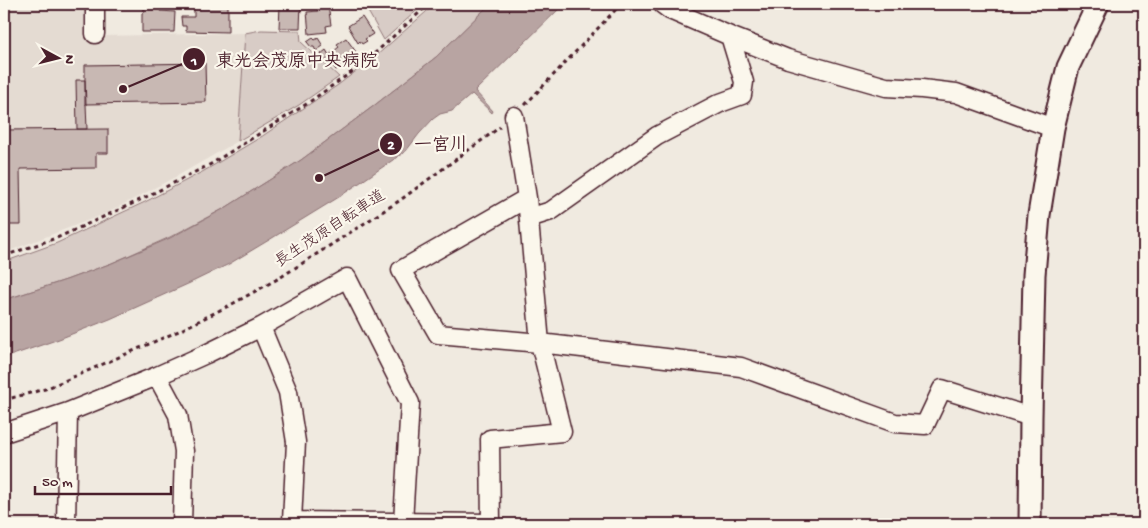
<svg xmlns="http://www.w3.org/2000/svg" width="1148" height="528" font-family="'Gochi Hand','Klee One',sans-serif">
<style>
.built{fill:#e4dbd2}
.green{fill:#d8ccc6;stroke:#917678}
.water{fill:#b8a4a2;stroke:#8c6f72}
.building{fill:#c8b8b3;stroke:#4a1f2b}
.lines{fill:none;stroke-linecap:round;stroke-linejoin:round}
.minor-casing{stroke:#4a1f2b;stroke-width:21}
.tertiary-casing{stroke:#4a1f2b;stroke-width:25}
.path{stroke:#4a1f2b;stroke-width:3;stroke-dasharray:4 4;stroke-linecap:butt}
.minor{stroke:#fbf7ec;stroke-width:18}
.tertiary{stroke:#fbf7ec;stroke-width:21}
.labels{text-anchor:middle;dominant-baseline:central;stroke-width:4.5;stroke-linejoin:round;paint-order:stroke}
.street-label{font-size:16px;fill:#4a1f2b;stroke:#fbf7ec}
.leader{fill:none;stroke:#4a1f2b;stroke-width:2}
.callout-dot{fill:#4a1f2b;stroke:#fbf7ec;stroke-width:2}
.mark-label{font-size:15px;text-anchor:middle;font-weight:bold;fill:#fff}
.callout-label{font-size:18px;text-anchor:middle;font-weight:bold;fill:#4a1f2b;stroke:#fbf7ec;stroke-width:4.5;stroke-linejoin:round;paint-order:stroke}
</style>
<rect width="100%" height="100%" fill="#f0eae0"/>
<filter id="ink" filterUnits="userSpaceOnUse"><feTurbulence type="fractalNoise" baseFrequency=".02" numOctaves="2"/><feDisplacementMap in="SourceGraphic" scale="10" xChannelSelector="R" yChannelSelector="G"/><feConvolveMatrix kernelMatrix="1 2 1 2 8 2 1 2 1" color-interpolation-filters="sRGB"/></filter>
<g filter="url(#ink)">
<path class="built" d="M 4,4 L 58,4 L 58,10 L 88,10 L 103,36 L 245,33 L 238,141 L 179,175 L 107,213 L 4,253 Z"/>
<path class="green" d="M 368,4 L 424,4 L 384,40 L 365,6 Z
M 435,4 L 490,4 L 436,57 L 371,108 L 301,160 L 225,208 L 170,237 L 112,263 L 66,280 L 4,300 L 4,262 L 57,243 L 145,202 L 204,171 L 261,137 L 338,85 L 376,56 Z
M 261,30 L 300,31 L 301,42 L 339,77 L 299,105 L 238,141 L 245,33 Z"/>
<path class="water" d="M 490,4 L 564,4 L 475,91 L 493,111 L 492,113 L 472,94 L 452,111 L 440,114 L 433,119 L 419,134 L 406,151 L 339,197 L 269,240 L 229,264 L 190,283 L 110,319 L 59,339 L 4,358 L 4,300 L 66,280 L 112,263 L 170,238 L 225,208 L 301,160 L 371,108 L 436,57 Z"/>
<path class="building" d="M 144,4 L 160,4 L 160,11 L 175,12 L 174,32 L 142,32 L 142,13 L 144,12 Z
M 203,4 L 228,5 L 228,32 L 186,31 L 186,26 L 182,26 L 181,17 L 194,17 L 194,5 Z
M 283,4 L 301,4 L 300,28 L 279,28 L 280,5 L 283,5 Z
M 328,5 L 331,25 L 326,26 L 327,32 L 309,34 L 307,12 L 318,11 L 318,6 Z
M 362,17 L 373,34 L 365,39 L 367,41 L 362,44 L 360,41 L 358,43 L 348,26 Z
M 313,38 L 315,40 L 318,38 L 323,46 L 316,51 L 314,47 L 311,47 L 307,42 Z
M 346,38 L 356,52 L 347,59 L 349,61 L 336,70 L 327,59 L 325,61 L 321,54 L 326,50 L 329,55 L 339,47 L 337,44 Z
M 205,63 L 206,102 L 85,104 L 85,65 Z
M 76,80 L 85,80 L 87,129 L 77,129 Z
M 108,129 L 108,153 L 96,153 L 96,168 L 20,169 L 21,225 L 4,225 L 4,130 Z"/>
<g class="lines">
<g class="minor-casing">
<path id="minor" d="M 662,4 L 670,10 L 730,36 L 788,59 L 886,87 L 922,89 L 956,93 L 1053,128
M 95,34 L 95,4
M 527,198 L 401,270 L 438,334 L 540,343 L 741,367 L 895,423 L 925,425 L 942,389 L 1031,417
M 529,218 L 551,211 L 657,136 L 720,103 L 742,95 L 744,82 L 730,36
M 261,327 L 288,392 L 296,442 L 292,521 L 491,523
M 157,376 L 178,415 L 184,451 L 182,524
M 4,433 L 68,412 L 157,376 L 206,354 L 261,327 L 347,278 L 410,403 L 403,522
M 66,524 L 68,412
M 491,524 L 490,439 L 562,432 L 540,343 L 527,198 L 514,116"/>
</g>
<g class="tertiary-casing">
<path id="tertiary" d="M 1030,524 L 1031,417 L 1034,275 L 1039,215 L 1053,128 L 1068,67 L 1098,4"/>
</g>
<path class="path" d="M 525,105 L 621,4
M 4,256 L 59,237 L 136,202 L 211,164 L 305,105 L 363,64 L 429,4
M 4,400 L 45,389 L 85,372 L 181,330 L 234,303 L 281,277 L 399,201 L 500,127"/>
<use href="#minor" class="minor"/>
<use href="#tertiary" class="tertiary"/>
</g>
</g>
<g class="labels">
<g class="street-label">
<text transform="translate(331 230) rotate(-33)">長生茂原自転車道</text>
</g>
</g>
<path class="leader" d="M123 89L194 59M319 178L391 144"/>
<g class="callout-dot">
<circle cx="123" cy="89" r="5"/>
<circle cx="319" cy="178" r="5"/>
<circle cx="194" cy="59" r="12"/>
<circle cx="391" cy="144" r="12"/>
</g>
<g class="mark-label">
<text x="194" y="65">1</text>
<text x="391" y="149">2</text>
</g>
<g class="callout-label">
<text x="297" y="66">東光会茂原中央病院</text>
<text x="441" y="150">一宮川</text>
</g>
<rect width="1148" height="528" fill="none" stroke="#fbf7ec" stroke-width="20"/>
<rect x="10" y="10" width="1128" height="508" fill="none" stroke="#4a1f2b" stroke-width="2" filter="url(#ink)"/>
<g transform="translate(58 58) rotate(97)" stroke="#fbf7ec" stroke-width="4" paint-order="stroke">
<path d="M0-4L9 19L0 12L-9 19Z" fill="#4a1f2b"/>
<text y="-8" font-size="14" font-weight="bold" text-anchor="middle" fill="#4a1f2b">N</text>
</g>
<path d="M35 486v8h136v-8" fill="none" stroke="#4a1f2b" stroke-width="2.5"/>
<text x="42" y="486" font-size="15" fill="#4a1f2b" stroke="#fbf7ec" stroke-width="4" paint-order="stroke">50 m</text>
</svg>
